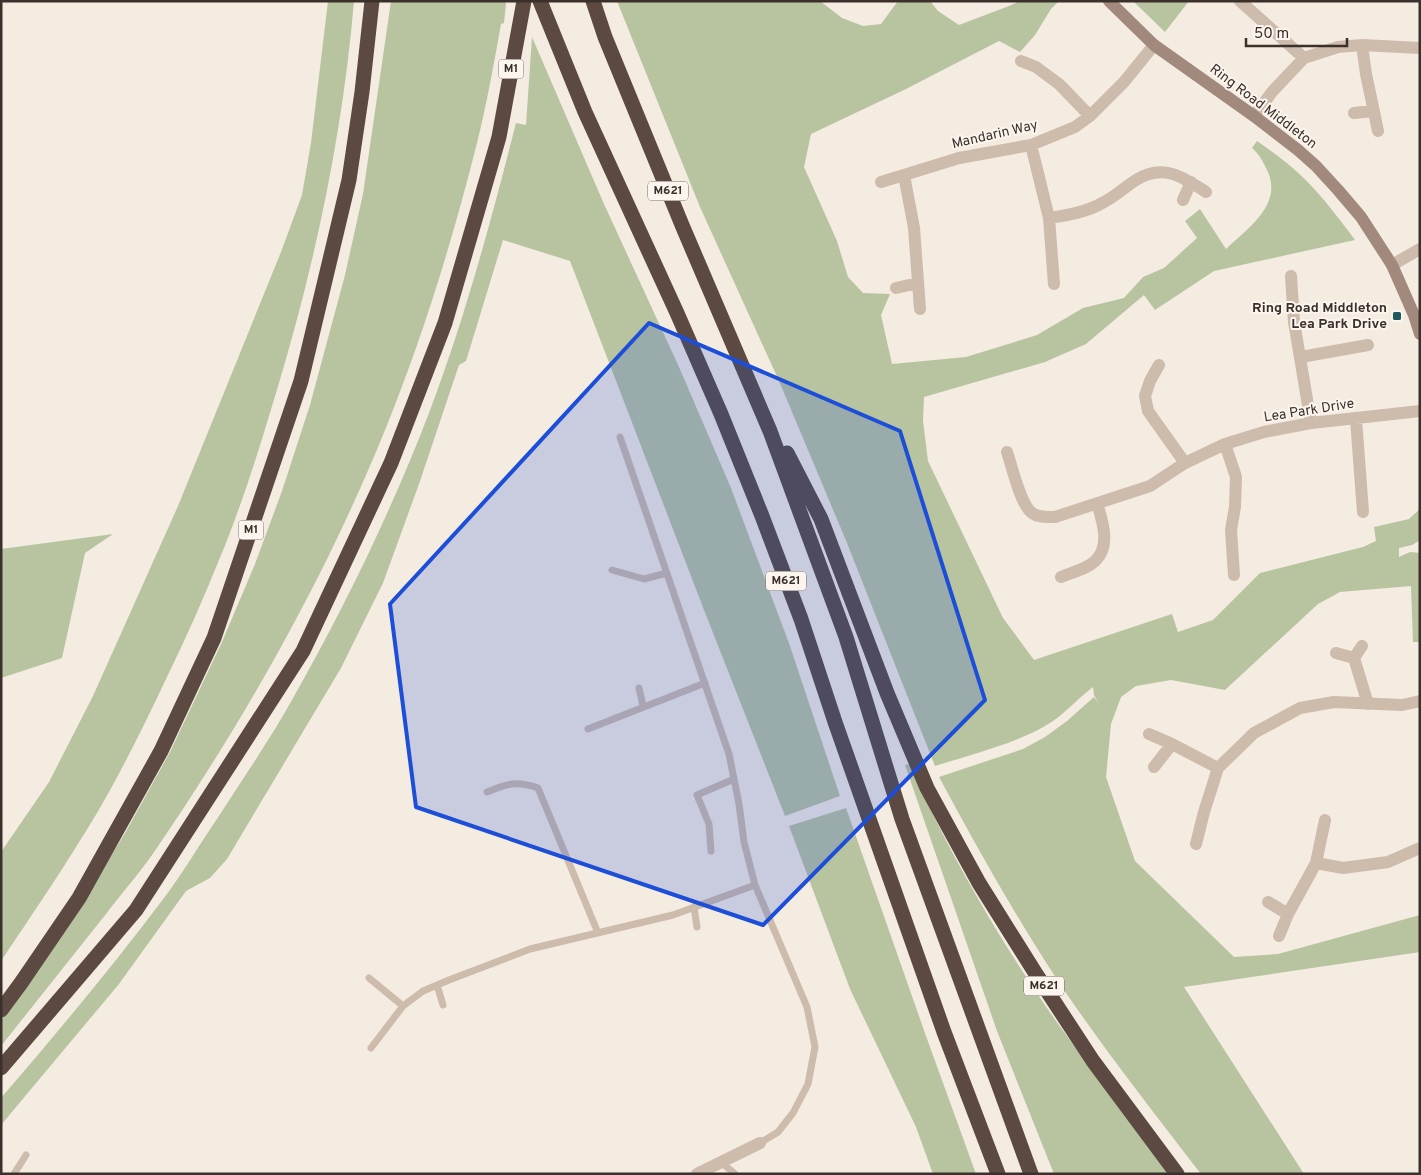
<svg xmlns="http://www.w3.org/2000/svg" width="1421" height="1175" font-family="Overpass,sans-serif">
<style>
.green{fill:#b8c4a0}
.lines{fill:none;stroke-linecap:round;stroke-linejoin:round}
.lane{stroke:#cdbbac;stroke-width:7}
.street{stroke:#cdbbac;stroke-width:12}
.secondary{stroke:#a18a7d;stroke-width:12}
.highway{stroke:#5c4a42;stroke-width:15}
.marked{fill:#1d4ed8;fill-opacity:0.2;stroke:#1d4ed8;stroke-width:4;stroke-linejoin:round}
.poi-dot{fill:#1f5a5e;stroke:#fbf5ee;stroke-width:2}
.labels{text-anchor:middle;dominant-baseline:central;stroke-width:4;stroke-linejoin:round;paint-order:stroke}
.shield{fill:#fbf5ee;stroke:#756b66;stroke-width:1}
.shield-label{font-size:12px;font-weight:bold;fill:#3b302b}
.street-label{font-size:14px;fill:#3b302b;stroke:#fbf5ee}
.poi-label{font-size:14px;font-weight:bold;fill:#3b302b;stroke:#fbf5ee;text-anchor:end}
</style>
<rect width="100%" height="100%" fill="#f4ebe1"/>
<path class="green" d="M 328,1 L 354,1 C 343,131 316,259 279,383 C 261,443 243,503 219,560 C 203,600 185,640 166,679 C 145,724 122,770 97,813 C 67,863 34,912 1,961 L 1,852 L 49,782 L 93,696 L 178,506 L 281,252 L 302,195 L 311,143 Z
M 391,1 L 505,1 L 506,4 L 504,23 L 501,24 C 494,63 487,103 477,143 C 452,242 422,340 383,435 C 323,582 242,724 152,855 C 138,875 121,894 106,914 C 71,958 36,1002 1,1046 L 1,1021 L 51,951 L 124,835 L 170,752 L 222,642 L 255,564 L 282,491 L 310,405 L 345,275 L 363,194 Z
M 617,1 L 820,1 L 842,18 L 863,26 L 881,24 L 898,1 L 930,1 L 938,11 L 959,25 L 1009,6 L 1020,1 L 1059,1 L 1051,9 L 1035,35 L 1020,52 L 999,41 L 906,89 L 811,134 L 804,167 L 837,241 L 848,277 L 863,293 L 890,294 L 881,315 L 892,364 L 966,357 L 1037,335 L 1083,308 L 1124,298 L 1143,277 L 1164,268 L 1197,238 L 1185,221 L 1200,209 L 1226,249 C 1249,227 1285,203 1266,168 C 1262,160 1259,154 1252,148 L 1257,141 C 1267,148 1278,156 1288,164 C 1314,185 1335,213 1355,240 L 1214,271 L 1155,310 L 1144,295 L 1086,344 L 1045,362 L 924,397 L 923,421 L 928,461 L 1003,618 L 1034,660 L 1172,614 L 1178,632 L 1213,620 L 1260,573 L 1363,547 L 1376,541 L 1374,527 L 1409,519 L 1420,509 L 1420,540 L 1412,545 L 1399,548 L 1399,557 L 1410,552 L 1420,553 L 1420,642 L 1413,642 L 1411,586 L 1340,592 L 1318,604 L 1225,690 L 1171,680 L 1136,686 L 1121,697 L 1111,724 L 1106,777 L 1135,861 L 1234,957 L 1278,954 L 1420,915 L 1420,952 L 1184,987 L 1304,1174 L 1201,1174 C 1148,1105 1094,1037 1047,964 C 1008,903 973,840 939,777 L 1023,749 L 1045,737 L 1067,721 L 1094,697 L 1099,704 L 1094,695 L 1093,687 C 1077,699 1063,716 1045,726 C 1014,744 969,755 935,766 L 847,543 L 779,381 L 700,207 Z
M 1133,1 L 1189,1 L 1165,32 Z
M 532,37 L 604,204 L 679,367 L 731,488 L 790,646 L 840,796 L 785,816 L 704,610 L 570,261 L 503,240 L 466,361 L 459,365 L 419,484 L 383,583 L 341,668 L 227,859 L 210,878 L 186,891 L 119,984 L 1,1125 L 1,1098 C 57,1033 112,967 164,898 C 183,873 199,845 217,819 C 242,780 269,741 292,700 C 344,608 391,512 429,413 C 465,318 491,221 516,123 L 526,125 Z
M 113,534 L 85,553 L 62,658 L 1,678 L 1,549 Z
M 909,764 C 943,840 984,913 1030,983 C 1074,1050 1125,1111 1174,1174 L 1054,1174 L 997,1031 L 905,765 Z
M 846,808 L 926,1036 L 976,1174 L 933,1174 L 916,1127 L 850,989 L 789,826 Z"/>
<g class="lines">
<path class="lane" d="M 620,437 L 729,754 L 739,804 L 744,842 L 755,885 L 807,1007 L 815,1047 L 808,1084 L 793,1113 L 778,1132 L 760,1143
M 612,570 L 644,579 L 667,573
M 639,688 L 643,706
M 588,729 L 705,683
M 487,792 C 507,784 516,780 538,788 L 598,933
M 711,851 L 709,824 L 697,795 L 734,779
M 694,907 L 697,927
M 369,978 L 403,1006
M 437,985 L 443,1005
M 371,1048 L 403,1006 L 423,991 L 449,980 L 530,949 L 673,915 L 755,885
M 722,1163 L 735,1174
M 14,1174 L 26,1155"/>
<path class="street" d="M 1240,1 L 1304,58
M 1362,45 L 1366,74 L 1378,131
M 1021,61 L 1036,67 L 1059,84 L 1090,116
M 1354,113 L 1373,111
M 1254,116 L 1272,92 L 1304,58 L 1338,47 L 1362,45 L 1420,48
M 1031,145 L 1049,218 L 1054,284
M 881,182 L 904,175
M 1183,200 L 1191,182
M 1049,218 C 1069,215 1087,212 1104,202 C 1116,196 1125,187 1136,180 C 1163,163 1183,177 1206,192
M 1392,265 L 1420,249
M 1291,276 L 1294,322 L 1311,423
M 896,288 L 918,283
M 920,309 L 914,228 L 904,175 L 959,158 L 1031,145 L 1075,127 L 1090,116 L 1124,82 L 1154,45
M 1301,357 L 1368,345
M 1159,365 L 1150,381 L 1145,396 L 1148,411 L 1185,463
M 1356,419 L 1363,512
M 1225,444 L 1236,477 L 1235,507 L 1231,530 L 1234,575
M 1007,452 C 1012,466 1020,504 1032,513 C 1039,518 1047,517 1055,517 L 1150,486 L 1185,463 L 1225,444 L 1264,432 L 1311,423 L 1420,411
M 1061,577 C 1072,572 1088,569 1096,560 C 1111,545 1102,520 1097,503
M 1336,653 L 1354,658 L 1368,704
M 1354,658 L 1362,646
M 1149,734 L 1172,744 L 1218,768
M 1154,767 L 1172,744
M 1196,844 L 1204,812 L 1218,768 L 1254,733 L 1300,708 L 1334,702 L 1402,705 L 1420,701
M 1316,863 L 1325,820
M 1268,902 L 1288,914
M 1279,936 L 1288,914 L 1316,863 L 1343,868 L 1388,862 L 1420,848
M 697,1174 L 760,1143"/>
<path class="secondary" d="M 1109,1 L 1154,45 L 1254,116 L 1298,150 L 1316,166 L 1338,190 L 1361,217 L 1392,265 L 1414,315 L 1420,334"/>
<path class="highway" d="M 540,1 L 585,112 L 677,313 L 721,414 L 762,516 L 801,619 L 835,722 L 944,1032 L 998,1174
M 593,1 L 605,37 L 682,225 L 770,431 L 846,637 L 902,819 L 1031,1174
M 787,453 L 821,519 L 887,693 L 927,788 L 979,883 L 1036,974 L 1093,1061 L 1177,1174
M 1,1010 L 21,983 L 79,898 L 161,751 L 214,638 L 301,381 L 349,180 L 362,92 L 372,1
M 1,1068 L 136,910 L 303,651 L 391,463 L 445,323 L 499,137 L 524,1"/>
</g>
<path class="marked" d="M 649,323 L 900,431 L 985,700 L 763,925 L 416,807 L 390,604 Z"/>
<rect class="poi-dot" x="1392" y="311" width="10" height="10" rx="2.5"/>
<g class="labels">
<g class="shield">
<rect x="498.5" y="59.5" width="25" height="19" rx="4"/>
<rect x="648" y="181.5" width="40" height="19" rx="4"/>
<rect x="238.5" y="520.5" width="25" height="19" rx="4"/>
<rect x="766" y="571.5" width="40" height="19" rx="4"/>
<rect x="1024" y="976.5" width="40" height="19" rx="4"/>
</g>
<g class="shield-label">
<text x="511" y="69">M1</text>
<text x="668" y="191">M621</text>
<text x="251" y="530">M1</text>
<text x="786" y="581">M621</text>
<text x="1044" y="986">M621</text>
</g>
<g class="street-label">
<text transform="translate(1263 107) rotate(37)">Ring Road Middleton</text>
<text transform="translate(995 135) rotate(-13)">Mandarin Way</text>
<text transform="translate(1309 411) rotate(-9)">Lea Park Drive</text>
</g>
<g class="poi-label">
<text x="1387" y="308">Ring Road Middleton<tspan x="1387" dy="16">Lea Park Drive</tspan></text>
</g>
</g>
<rect width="1421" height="1175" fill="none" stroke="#3b302b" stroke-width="5"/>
<path d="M1246 38v8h101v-8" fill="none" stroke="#3b302b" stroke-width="2.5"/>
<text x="1254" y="38" font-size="15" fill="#3b302b" stroke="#fbf5ee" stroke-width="4" paint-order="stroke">50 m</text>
</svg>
